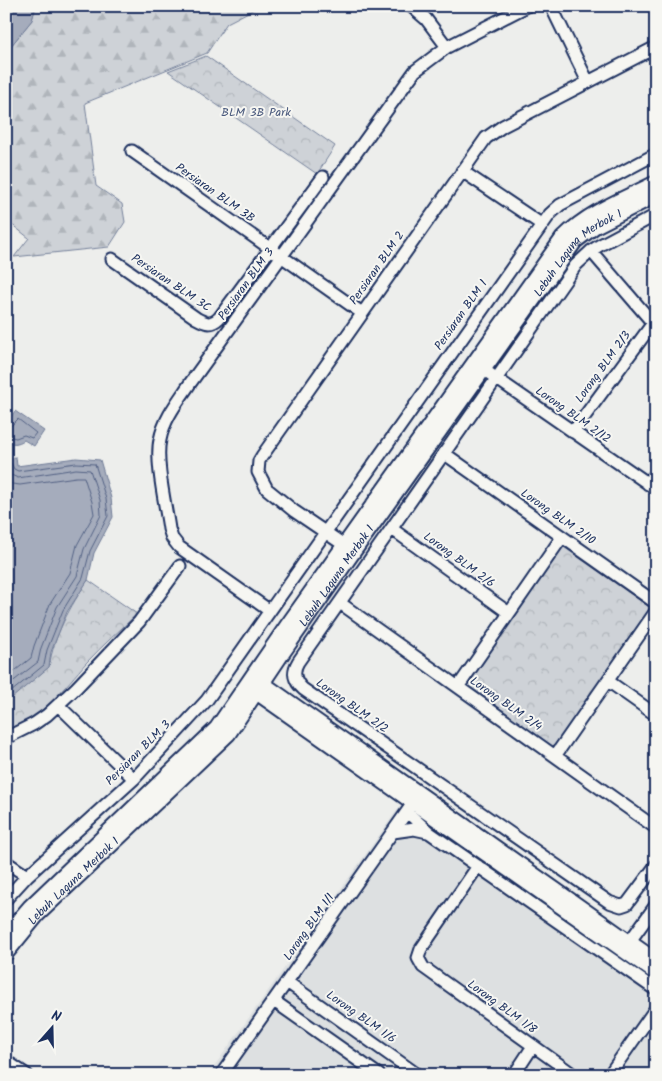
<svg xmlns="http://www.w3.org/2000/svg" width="662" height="1081" font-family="Kalam,sans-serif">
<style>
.built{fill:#dde0e1}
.forest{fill:url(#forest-firs);stroke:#74809a}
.park{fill:url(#park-crowns);stroke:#74809a}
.water{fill:#a5acbc;stroke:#6e7a96}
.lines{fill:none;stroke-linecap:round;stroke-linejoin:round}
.shore{stroke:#526184;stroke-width:1}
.minor-casing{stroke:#1b2f5e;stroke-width:15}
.tertiary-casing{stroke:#1b2f5e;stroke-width:18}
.minor{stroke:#f6f6f2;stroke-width:11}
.tertiary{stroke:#f6f6f2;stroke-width:14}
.labels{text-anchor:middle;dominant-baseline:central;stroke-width:4;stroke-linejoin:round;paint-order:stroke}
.park-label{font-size:12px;fill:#48587c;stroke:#f6f6f2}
.street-label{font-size:12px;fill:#1b2f5e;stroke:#f6f6f2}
</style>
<defs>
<pattern id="forest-firs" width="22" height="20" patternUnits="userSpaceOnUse" patternTransform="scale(1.25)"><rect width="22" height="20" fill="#ced2d7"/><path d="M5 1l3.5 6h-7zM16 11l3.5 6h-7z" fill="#b0b5bb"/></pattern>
<pattern id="park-crowns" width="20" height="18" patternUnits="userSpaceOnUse" patternTransform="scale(1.25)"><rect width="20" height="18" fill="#ced2d7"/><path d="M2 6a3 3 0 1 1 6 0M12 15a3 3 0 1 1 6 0" fill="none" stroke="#b0b5bb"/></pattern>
</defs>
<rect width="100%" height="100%" fill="#edeeec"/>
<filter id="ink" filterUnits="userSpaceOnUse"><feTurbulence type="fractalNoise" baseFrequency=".02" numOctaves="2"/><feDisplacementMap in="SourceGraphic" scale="10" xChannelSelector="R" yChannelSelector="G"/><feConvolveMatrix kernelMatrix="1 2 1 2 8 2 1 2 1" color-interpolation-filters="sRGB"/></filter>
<g filter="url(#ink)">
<path class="built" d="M 403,802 L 656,981 L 656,1075 L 208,1075 Z"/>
<path class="forest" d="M 36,6 L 260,6 L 227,23 L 207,53 L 85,103 L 96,186 L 122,204 L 125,222 L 109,247 L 14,257 L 29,238 L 6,220 L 6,52 L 32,20 Z"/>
<path class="park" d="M 206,56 L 335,146 L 317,174 L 168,71 Z
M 561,545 L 652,609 L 556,749 L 465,684 Z
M 88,580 L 137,614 C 120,630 103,645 87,662 C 65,686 40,722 6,730 L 6,698 L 12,697 L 49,667 C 54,635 70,607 88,580 Z"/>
<path class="water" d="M 6,6 L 36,6 L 32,20 L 6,52 Z
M 15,411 L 44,431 L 34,446 L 24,440 C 18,444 12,445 6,440 L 6,424 Z
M 6,451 L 7,458 L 16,457 L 17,466 L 76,458 L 100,460 L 111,498 L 113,517 L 94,553 L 88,580 L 67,612 L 51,652 L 49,667 L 12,698 L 6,698 Z"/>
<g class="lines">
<path class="shore" d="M 6,426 L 11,426 L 18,419 L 36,433 L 32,438 L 24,435 L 16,438 L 6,436
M 6,462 L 11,463 L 14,469 L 18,471 L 76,463 L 95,464 L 106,499 L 108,516 L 90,551 L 83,578 L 63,610 L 47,650 L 44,665 L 11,692 L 6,693
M 6,469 L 11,475 L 18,478 L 76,469 L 90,470 L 100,500 L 101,515 L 84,549 L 77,576 L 57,607 L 41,648 L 38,662 L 6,687
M 6,481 L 12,484 L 20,485 L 76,477 L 84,477 L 92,502 L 94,514 L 77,545 L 70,573 L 50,604 L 34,646 L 31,658 L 6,678"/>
<g class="minor-casing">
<path id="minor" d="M 411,6 L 426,19 L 447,47
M 551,6 L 588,82
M 132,151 L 362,313
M 462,171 L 541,224
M 656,215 L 600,245 L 591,251 L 576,265 L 298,662 C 292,672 294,681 303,689 L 609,902 L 621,906 L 627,904 L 656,865
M 591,251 L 652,322
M 112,259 L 196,318 C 205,323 211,326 219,318 L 323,177
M 477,365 L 656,489
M 573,432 L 656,319
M 445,454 L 656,603
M 648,484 L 656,473
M 392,529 L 509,613
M 350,549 L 294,511 L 267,489 L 258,472 L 259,461 L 262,456 L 486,138 L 503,126 L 656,47
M 340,603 L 656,828
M 270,611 L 179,547 L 172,538 L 169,529 C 166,507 155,461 160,440 C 164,418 179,400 191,382 L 415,71 L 447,47 L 527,6
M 608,681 L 656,715
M 458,687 L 562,537
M 58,705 L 134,779
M 6,738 L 34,724 L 47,715 L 76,688 L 139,622 L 180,566
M 555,756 L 656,611
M 407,812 L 430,833 L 656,990
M 393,832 L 414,829 L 428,832
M 6,862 L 27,876
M 478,866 L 421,949 L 418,958 L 423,967 L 574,1075
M 6,899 L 27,876 L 134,779 L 207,700 L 550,214 L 560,205 L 656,154
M 625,948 L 656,905
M 287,982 L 418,1075
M 274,1001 L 379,1075
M 6,1061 L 27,1075
M 221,1075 L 418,796
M 514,1075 L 533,1046
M 609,1075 L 656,1008"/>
</g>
<g class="tertiary-casing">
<g id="tertiary">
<path d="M 255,678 L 656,961"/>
<path d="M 249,687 L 656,973"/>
<path d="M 6,935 L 30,907 L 217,728 L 287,626 L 563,238 C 589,212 624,199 656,183"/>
<path id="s1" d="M 6,953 L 37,915 L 228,734 L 283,652 L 353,552 L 575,241 L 595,226 L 656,195"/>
</g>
</g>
<use href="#minor" class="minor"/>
<use href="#tertiary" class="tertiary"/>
</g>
</g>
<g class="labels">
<g class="park-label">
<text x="256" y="112">BLM 3B Park</text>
</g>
<g class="street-label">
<text transform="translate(215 193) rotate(35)">Persiaran BLM 3B</text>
<text stroke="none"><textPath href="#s1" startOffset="909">Lebuh Laguna Merbok 1</textPath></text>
<text transform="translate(377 268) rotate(-55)">Persiaran BLM 2</text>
<text transform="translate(171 283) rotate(34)">Persiaran BLM 3C</text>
<text transform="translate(246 284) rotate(-54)">Persiaran BLM 3</text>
<text transform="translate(461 315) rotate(-55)">Persiaran BLM 1</text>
<text transform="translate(603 367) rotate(-54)">Lorong BLM 2/3</text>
<text transform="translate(573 415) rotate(35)">Lorong BLM 2/12</text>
<text transform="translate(558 517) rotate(35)">Lorong BLM 2/10</text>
<text transform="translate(459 560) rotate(36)">Lorong BLM 2/6</text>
<text stroke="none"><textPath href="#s1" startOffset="504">Lebuh Laguna Merbok 1</textPath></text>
<text transform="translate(506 704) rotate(35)">Lorong BLM 2/4</text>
<text transform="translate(352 706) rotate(35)">Lorong BLM 2/2</text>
<text transform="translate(138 753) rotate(-45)">Persiaran BLM 3</text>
<text stroke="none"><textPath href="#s1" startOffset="99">Lebuh Laguna Merbok 1</textPath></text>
<text transform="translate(309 927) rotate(-55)">Lorong BLM 1/1</text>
<text transform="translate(502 1007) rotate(36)">Lorong BLM 1/8</text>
<text transform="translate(361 1017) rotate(35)">Lorong BLM 1/6</text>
</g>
</g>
<rect width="662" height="1081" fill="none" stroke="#f6f6f2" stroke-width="25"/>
<rect x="12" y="12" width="637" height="1056" fill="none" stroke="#1b2f5e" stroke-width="2" filter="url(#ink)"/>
<g transform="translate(52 1028) rotate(20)" stroke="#f6f6f2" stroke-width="4" paint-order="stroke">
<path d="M0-4L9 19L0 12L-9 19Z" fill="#1b2f5e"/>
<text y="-8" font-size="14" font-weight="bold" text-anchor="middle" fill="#1b2f5e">N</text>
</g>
</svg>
